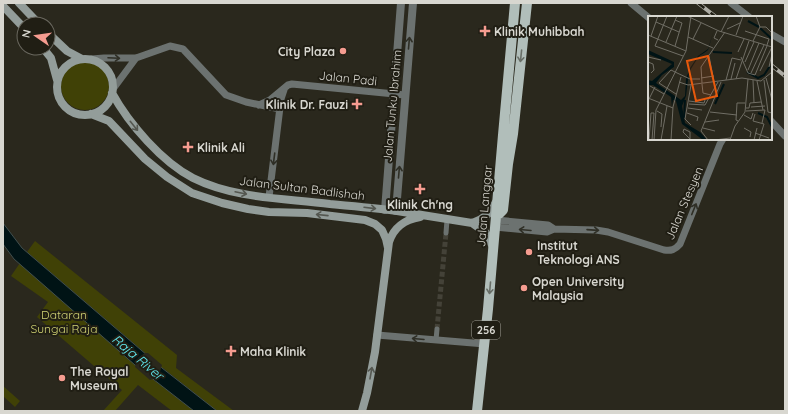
<svg xmlns="http://www.w3.org/2000/svg" width="788" height="414" font-family="Quicksand,sans-serif">
<style>
.green{fill:#404106}
.water{fill:#001315;stroke:#414e4d}
.pier{fill:#2a281d}
.lines{fill:none;stroke-linecap:round;stroke-linejoin:round}
.pedestrian-tunnel{stroke:#444238;stroke-width:5;stroke-dasharray:5 2.5;stroke-linecap:butt}
.pedestrian{stroke:#6c7270;stroke-width:5}
.minor{stroke:#6c7270;stroke-width:7}
.tertiary{stroke:#6c7270;stroke-width:8}
.secondary{stroke:#939d9a;stroke-width:8}
.primary{stroke:#b1beba;stroke-width:10}
.rail-casing{stroke:#adaca4;stroke-width:4}
.rail{stroke:#201e14;stroke-width:2.5;stroke-dasharray:8;stroke-linecap:butt}
.oneway{stroke:#2f2f26}
.oneway2{stroke:#686e67}
.oneway3{stroke:#545750}
.poi-dot{fill:#f59c90;stroke:#201e14;stroke-width:1.5}
.labels{text-anchor:middle;dominant-baseline:central;stroke-width:4;stroke-linejoin:round;paint-order:stroke}
.shield{fill:#201e14;stroke:#a1a098;stroke-width:1}
.shield-label{font-size:11px;font-weight:bold;fill:#d8d7d0}
.poi-label{font-size:12px;font-weight:bold;fill:#d8d7d0;stroke:#201e14;text-anchor:start}
.street-label{font-size:12px;fill:#d8d7d0;stroke:#201e14}
.park-label{font-size:12px;fill:#cfd173;stroke:#201e14}
.water-label{font-size:13px;font-style:italic;fill:#61e9f0;stroke:#201e14}
.inset-river{fill:none;stroke:#001315;stroke-width:2}
.inset-road{fill:none;stroke:#706e65;stroke-width:1}
.view{fill:#e8590c;fill-opacity:0.15;stroke:#e8590c;stroke-width:2}
.inset-edge{fill:none;stroke:#d8d7d0;stroke-width:2}
</style>
<rect width="100%" height="100%" fill="#2a281d"/>
<path class="green" d="M61 86a24 24 0 1 1 48 0a24 24 0 1 1-48 0Z
M 35,241 L 177,355 L 176,368 L 234,411 L 217,411 L 163,368 L 153,379 L 194,411 L 172,411 L 138,385 L 115,411 L 103,411 L 122,390 L 37,317 L 48,302 L 11,276 L 20,263 L 135,364 L 145,353 L 27,252 Z
M 3,386 L 20,401 L 15,407 L 3,396 Z"/>
<path class="water" d="M 3,223 L 22,248 L 162,368 L 217,411 L 194,411 L 135,365 L 14,259 L 3,244 Z"/>
<path class="pier" d="M 145,353 L 148,353 L 162,365 L 159,375 L 153,379 L 150,380 L 135,367 L 136,361 L 139,357 Z"/>
<g class="lines">
<path class="pedestrian-tunnel" d="M 437,329 L 446,233"/>
<path class="pedestrian" d="M 446,233 L 447,220
M 436,340 L 437,329"/>
<path class="minor" d="M 631,3 L 649,18
M 731,3 L 749,17
M 771,34 L 785,42
M 92,59 L 104,58 L 136,58 L 170,46 L 183,49 L 226,95 L 246,102 L 280,109
M 113,89 L 136,58
M 259,105 L 270,100 L 288,85 L 292,84 L 405,95
M 771,121 L 785,136
M 269,197 L 281,99 L 284,90
M 496,220 L 548,225 L 554,229
M 495,227 L 547,232 L 554,229 L 596,230 L 608,232 L 664,250 C 671,251 675,250 680,244 L 720,144 L 723,139
M 377,335 L 485,344"/>
<path class="tertiary" d="M 385,210 L 401,3
M 396,211 L 413,3"/>
<path class="secondary" d="M 19,3 L 39,24
M 3,6 L 24,28
M 48,33 L 67,51 L 82,59
M 43,48 L 51,58 L 57,80
M57 87a28 28 0 1 1 56 0a28 28 0 1 1-56 0Z
M 112,93 C 129,124 162,162 193,178 C 235,199 285,198 330,204 C 352,206 375,208 397,211 C 422,215 447,219 472,223 C 483,220 491,213 496,202
M 91,114 L 109,121 L 145,159 L 167,177 L 192,193 L 222,203 L 248,209 L 269,212 L 307,213 L 365,220 L 375,224 L 382,230 L 386,239 L 388,248
M 472,223 L 486,233 L 493,247
M 362,411 L 367,393 L 375,352 L 389,242 C 394,227 404,220 420,217"/>
<path class="primary" d="M 499,214 L 503,210 L 508,164 L 513,134 L 527,3
M 477,411 L 488,309 L 503,135 L 515,3"/>
<g class="rail-casing">
<path id="rail" d="M 698,3 L 716,17
M 771,65 L 785,76"/>
</g>
<use href="#rail" class="rail"/>
</g>
<defs><path id="oneway-shaft" d="M-6 0H5M1.5-3L5.5 0L1.5 3" fill="none" stroke-width="1.6" stroke-linecap="round" stroke-linejoin="round"/></defs>
<g class="oneway">
<use href="#oneway-shaft" transform="translate(409 43) rotate(-85)"/>
<use href="#oneway-shaft" transform="translate(114 58) rotate(3)"/>
<use href="#oneway-shaft" transform="translate(274 159) rotate(97)"/>
<use href="#oneway-shaft" transform="translate(399 172) rotate(-85)"/>
<use href="#oneway-shaft" transform="translate(694 209) rotate(-68)"/>
<use href="#oneway-shaft" transform="translate(525 230) rotate(-175)"/>
<use href="#oneway-shaft" transform="translate(593 230) rotate(4)"/>
<use href="#oneway-shaft" transform="translate(418 339) rotate(-175)"/>
</g>
<g class="oneway2">
<use href="#oneway-shaft" transform="translate(521 56) rotate(96)"/>
<use href="#oneway-shaft" transform="translate(490 288) rotate(95)"/>
</g>
<g class="oneway3">
<use href="#oneway-shaft" transform="translate(134 126) rotate(51)"/>
<use href="#oneway-shaft" transform="translate(241 193) rotate(12)"/>
<use href="#oneway-shaft" transform="translate(370 208) rotate(7)"/>
<use href="#oneway-shaft" transform="translate(322 215) rotate(-174)"/>
<use href="#oneway-shaft" transform="translate(371 373) rotate(-80)"/>
</g>
<g class="poi-dot">
<path d="M483 25h4v4h4v4h-4v4h-4v-4h-4v-4h4z"/>
<circle cx="343" cy="51" r="4"/>
<path d="M355 98h4v4h4v4h-4v4h-4v-4h-4v-4h4z"/>
<path d="M186 141h4v4h4v4h-4v4h-4v-4h-4v-4h4z"/>
<path d="M418 183h4v4h4v4h-4v4h-4v-4h-4v-4h4z"/>
<circle cx="529" cy="252" r="4"/>
<circle cx="524" cy="288" r="4"/>
<path d="M229 345h4v4h4v4h-4v4h-4v-4h-4v-4h4z"/>
<circle cx="62" cy="378" r="4"/>
</g>
<g class="labels">
<rect class="shield" x="472" y="321" width="28" height="18" rx="3"/>
<g class="shield-label">
<text x="486" y="330">256</text>
</g>
<g class="poi-label">
<text x="494" y="31">Klinik Muhibbah</text>
<text x="335" y="51" text-anchor="end">City Plaza</text>
<text x="348" y="104" text-anchor="end">Klinik Dr. Fauzi</text>
<text x="197" y="147">Klinik Ali</text>
<text x="420" y="204" text-anchor="middle">Klinik Ch'ng</text>
<text x="537" y="245">Institut<tspan x="537" dy="14">Teknologi ANS</tspan></text>
<text x="532" y="281">Open University<tspan x="532" dy="14">Malaysia</tspan></text>
<text x="240" y="351">Maha Klinik</text>
<text x="70" y="371">The Royal<tspan x="70" dy="14">Museum</tspan></text>
</g>
<g class="street-label">
<text transform="translate(348 78) rotate(6)">Jalan Padi</text>
<text transform="translate(392 106) rotate(-85)">Jalan Tunku Ibrahim</text>
<text transform="translate(302 188) rotate(7)">Jalan Sultan Badlishah</text>
<text transform="translate(684 203) rotate(-67)">Jalan Stesyen</text>
<text transform="translate(484 206) rotate(-85)">Jalan Langgar</text>
</g>
<g class="park-label">
<text x="64" y="314">Dataran<tspan x="64" dy="14">Sungai Raja</tspan></text>
</g>
<g class="water-label">
<text transform="translate(138 357) rotate(40)">Raja River</text>
</g>
</g>
<g transform="translate(648 16)">
<rect width="124" height="124" fill="#2a281d"/>
<path d="M 66,14 L 60,34 L 56,37 L 51,40 L 41,56 L 38,80 L 34,90 L 37,107 L 52,116 L 59,124 L 55,124 L 34,108 L 28,85 L 25,84 L 24,91 L 23,81 L 5,69 L 0,69 L 0,64 L 4,65 L 24,48 L 0,38 L 0,34 L 26,46 L 26,51 L 14,59 L 8,67 L 33,84 L 37,80 L 38,63 L 42,52 L 50,40 L 60,33 Z" fill="#001315"/>
<path class="inset-river" d="M 100,5 L 111,11M 112,12 L 124,23M 65,36 L 84,37M 99,56 L 110,62 L 116,59 L 122,50M 67,88 L 76,68M 110,97 L 119,101 L 124,111M 36,102 L 37,84"/>
<path class="inset-road" d="M 19,0 L 7,30 L 35,40M 39,0 L 71,15 L 124,31M 8,6 L 31,16M 112,11 L 118,11 L 124,17M 79,13 L 92,7M 69,15 L 66,22 L 70,24M 97,15 L 121,23 L 119,29M 73,16 L 81,0M 0,19 L 38,35M 88,19 L 95,0M 3,20 L 10,0M 40,21 L 65,32M 45,23 L 53,7M 105,25 L 112,11 L 108,0M 18,26 L 29,0M 27,30 L 34,7 L 27,4M 90,36 L 96,23M 61,40 L 66,66M 0,41 L 13,44M 93,41 L 100,57 L 107,59 L 119,30M 0,46 L 5,48 L 6,54 L 3,57M 97,46 L 106,26M 121,51 L 124,38M 100,54 L 111,27M 112,55 L 124,31M 27,56 L 23,54 L 11,67 L 28,78M 27,56 L 42,63 L 52,63M 103,57 L 116,29M 53,62 L 66,60M 118,62 L 124,84M 83,63 L 87,47M 88,63 L 101,25M 78,64 L 84,42 L 93,44M 105,64 L 106,87M 116,64 L 120,96 L 124,97M 109,65 L 115,94M 31,66 L 40,69 L 94,62 L 113,65 L 124,56M 54,67 L 53,51 L 77,16M 54,68 L 55,77 L 63,79M 43,69 L 37,103 L 43,109M 2,70 L 16,78M 0,82 L 25,92M 0,85 L 7,71M 41,85 L 56,87 L 57,84M 41,88 L 57,89 L 70,66M 103,91 L 117,90M 40,92 L 54,94M 98,92 L 101,92 L 102,87 L 113,86M 9,95 L 14,98 L 13,111M 98,95 L 117,94 L 114,107M 62,96 L 89,99M 39,97 L 50,101 L 49,105M 107,98 L 105,105 L 116,108 L 111,124M 96,99 L 103,103 L 105,97M 90,105 L 88,104 L 89,87 L 97,87M 57,106 L 71,104M 55,112 L 67,115M 96,112 L 103,116 L 102,121M 36,113 L 42,116 L 42,123 L 35,116 ZM 107,117 L 121,122M 1,124 L 3,97 L 6,97M 4,124 L 6,97M 6,124 L 8,94 L 38,35 L 43,0M 13,124 L 19,90M 23,124 L 25,91 L 33,61M 60,124 L 53,115 L 73,66M 67,124 L 82,122M 82,124 L 87,110 L 97,96 L 100,63M 106,124 L 109,112"/>
<path class="view" d="M 60,40 L 69,80 L 48,85 L 39,45 Z"/>
<rect width="124" height="124" class="inset-edge"/>
</g>
<rect width="788" height="414" fill="none" stroke="#d8d7d0" stroke-width="8"/>
<g transform="translate(36 36) rotate(283)"><circle r="19" fill="#201e14" stroke="#6a685f"/>
<path d="M0-3L7 15L0 10L-7 15Z" fill="#f59c90"/>
<text y="-6" font-size="11" font-weight="bold" text-anchor="middle" fill="#d8d7d0">N</text>
</g>
</svg>
